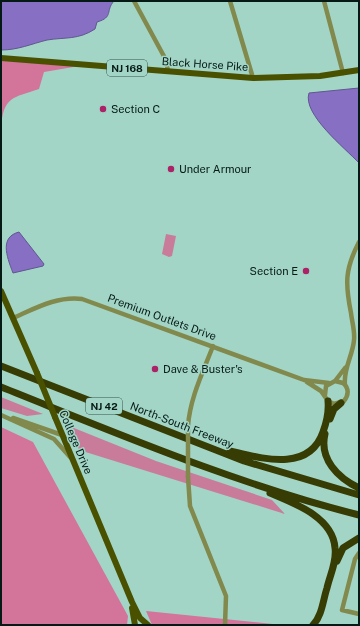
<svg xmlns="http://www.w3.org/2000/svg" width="360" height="626" font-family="'Public Sans',sans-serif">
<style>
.green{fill:#c97c9a}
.forest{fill:#d3749a}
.water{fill:#876fc4;stroke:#605690}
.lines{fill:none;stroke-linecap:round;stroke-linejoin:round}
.minor{stroke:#81894d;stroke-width:4.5}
.major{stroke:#495100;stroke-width:6}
.highway{stroke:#363c03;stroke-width:7}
.minor-bridge{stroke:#81894d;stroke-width:4.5}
.major-bridge{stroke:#495100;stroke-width:6}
.poi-dot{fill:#ab2267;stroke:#a2d5c6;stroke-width:1.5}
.labels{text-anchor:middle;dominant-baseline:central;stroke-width:3;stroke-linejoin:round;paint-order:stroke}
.shield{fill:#a2d5c6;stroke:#35524a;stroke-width:1}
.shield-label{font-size:10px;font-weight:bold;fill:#061a15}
.street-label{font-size:11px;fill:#061a15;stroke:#a2d5c6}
.poi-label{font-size:11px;fill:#061a15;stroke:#a2d5c6;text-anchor:start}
</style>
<rect width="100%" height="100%" fill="#a2d5c6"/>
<path class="green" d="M 166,234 L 176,236 L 172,256 L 169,257 L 162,254 Z
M 1,397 L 43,414 L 27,416 L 1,408 Z
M 69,426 L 156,461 L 272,500 L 285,514 L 79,450 Z"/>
<path class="forest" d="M 1,58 L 85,65 L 44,72 L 39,89 C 13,98 3,96 1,129 Z
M 1,427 L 33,442 L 128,616 L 127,625 L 1,625 Z
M 146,611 L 282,625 L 152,625 Z"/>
<path class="water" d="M 1,1 L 114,1 C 105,11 114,17 97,22 L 95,29 C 78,40 66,37 47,40 C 31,44 18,50 1,50 Z
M 359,88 L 359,163 C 345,148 302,114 309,93 Z
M 19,232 L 44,264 L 43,266 L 13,273 C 6,255 0,237 19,232 Z"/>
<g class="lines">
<path class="minor" d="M 134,1 L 166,60 L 168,71
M 230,1 L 253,78
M 324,1 L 343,73
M 13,318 C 36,308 57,296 82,299 L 304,380 L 329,383
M 335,381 L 345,368
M 307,382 L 321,391 L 328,401 L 334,404 L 344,401 C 349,395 349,388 343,383 L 335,381 L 326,386 L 325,395
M 345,385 C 343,369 353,355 354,340 C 355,331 352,322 351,313 C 345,283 345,269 359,242
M 1,415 L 54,439 L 70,457
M 13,418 L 62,435
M 188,426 C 190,398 203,372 213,346
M 188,477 L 190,506 L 226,596 L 225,625
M 359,553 L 355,559 L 342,610 L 359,614"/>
<path class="major" d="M 1,58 L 253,78 L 320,76 L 359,70
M 1,291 L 37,373
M 55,417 L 132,602 L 140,618 L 148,625
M 132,608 L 135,625"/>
<path class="highway" d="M 1,366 L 244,461 L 359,495
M 1,387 C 119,434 236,484 359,515
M 330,419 L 334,409 L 341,403
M 325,434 C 319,459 338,478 359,488
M 230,451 C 261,458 309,473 323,432 C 327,421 329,412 328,401
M 270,493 C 294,503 333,517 335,548 C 337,561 330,575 327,588 C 323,600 322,616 313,625
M 337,561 L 343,548 L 359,538"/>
<path class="minor-bridge" d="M 188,477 L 188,426"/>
<path class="major-bridge" d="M 37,373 L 55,417"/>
</g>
<g class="poi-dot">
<circle cx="103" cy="109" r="4"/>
<circle cx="171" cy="169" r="4"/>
<circle cx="306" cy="271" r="4"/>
<circle cx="155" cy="369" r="4"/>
</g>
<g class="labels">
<g class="shield">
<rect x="107" y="60" width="40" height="16" rx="3"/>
<rect x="86" y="398" width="36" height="16" rx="3"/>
</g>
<g class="shield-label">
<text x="127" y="68">NJ 168</text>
<text x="104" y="406">NJ 42</text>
</g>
<g class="street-label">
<text transform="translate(205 64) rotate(4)">Black Horse Pike</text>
<text transform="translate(162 317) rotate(20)">Premium Outlets Drive</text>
<text transform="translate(182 425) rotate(21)">North-South Freeway</text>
<text transform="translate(76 442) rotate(67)">College Drive</text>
</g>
<g class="poi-label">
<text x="111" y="109">Section C</text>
<text x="179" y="169">Under Armour</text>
<text x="298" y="271" text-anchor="end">Section E</text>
<text x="163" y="369">Dave &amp; Buster's</text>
</g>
</g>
<rect width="360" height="626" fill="none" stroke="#061a15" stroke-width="4"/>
</svg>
